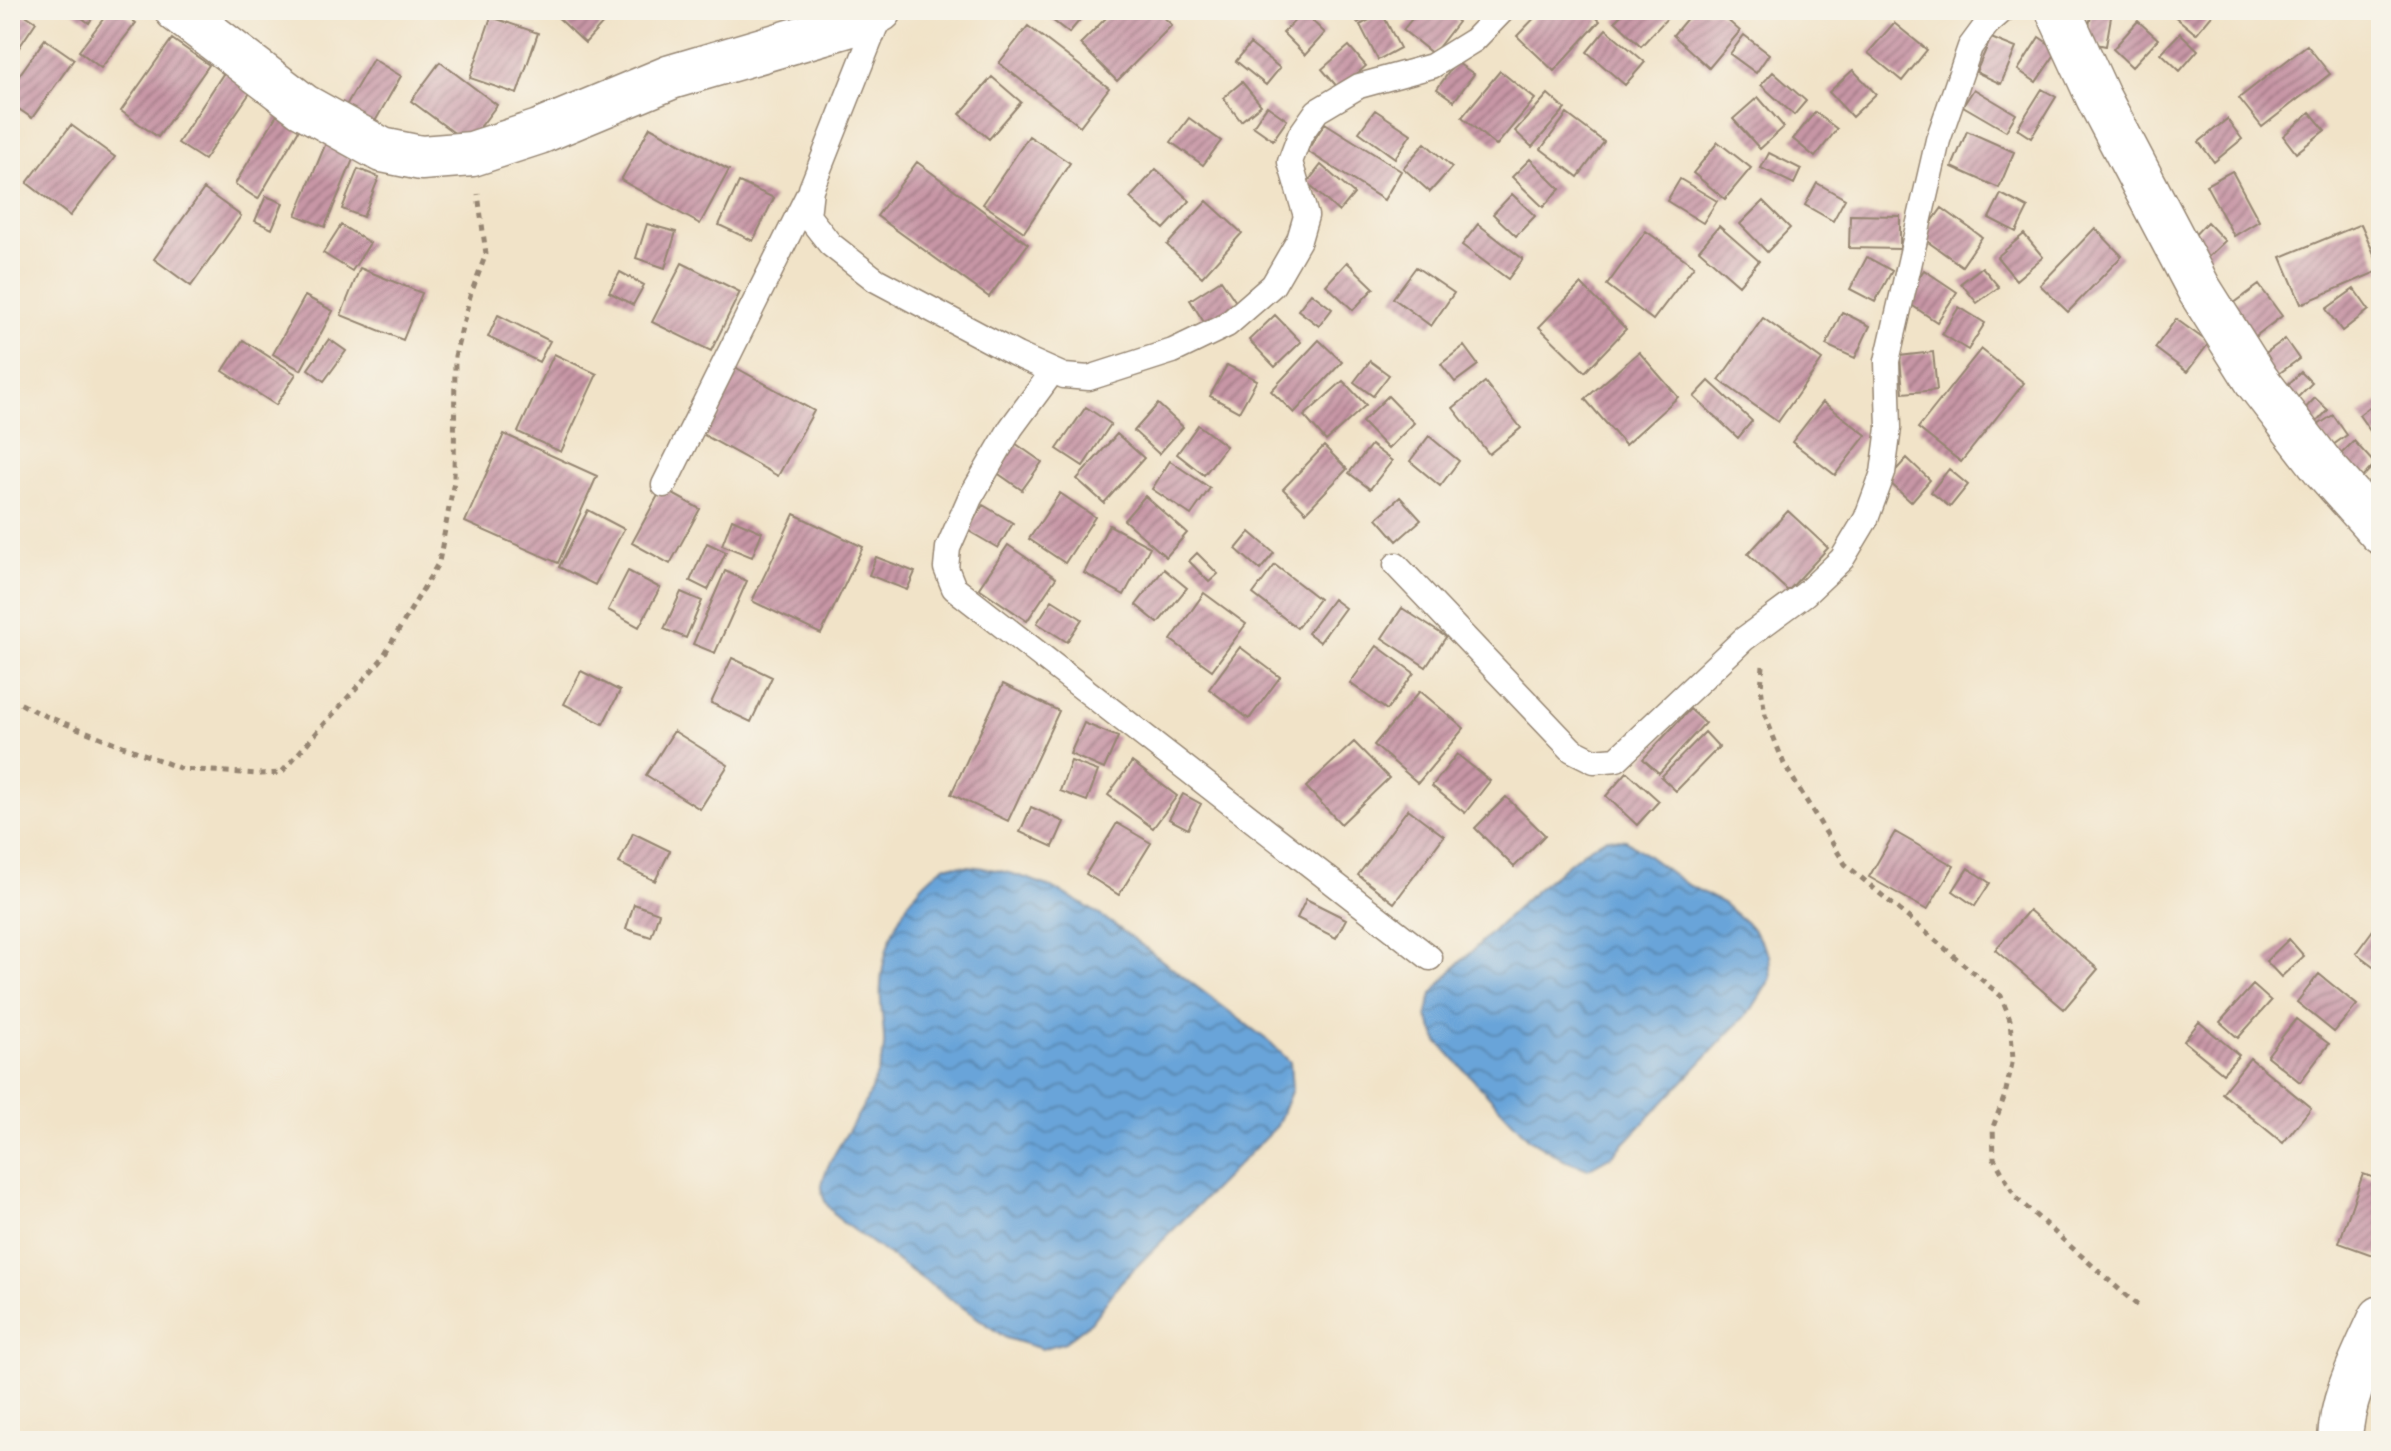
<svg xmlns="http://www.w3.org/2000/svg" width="2391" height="1451" font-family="'IM FELL French Canon',serif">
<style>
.water{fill:url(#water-waves);stroke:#52677c;stroke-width:2}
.building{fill:url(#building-hatch)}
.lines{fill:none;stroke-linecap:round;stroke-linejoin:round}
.service-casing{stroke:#968673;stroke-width:27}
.minor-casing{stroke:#968673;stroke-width:47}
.path{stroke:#968673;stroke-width:5;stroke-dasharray:6 6;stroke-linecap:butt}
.service{stroke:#fff;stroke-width:24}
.minor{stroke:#fff;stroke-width:44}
</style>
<defs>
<pattern id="water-waves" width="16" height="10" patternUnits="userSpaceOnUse" patternTransform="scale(2)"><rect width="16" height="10" fill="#69a4d9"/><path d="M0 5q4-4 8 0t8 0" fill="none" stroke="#5886af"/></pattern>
<pattern id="building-hatch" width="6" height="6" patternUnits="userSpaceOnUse" patternTransform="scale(2)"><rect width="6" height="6" fill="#c796a6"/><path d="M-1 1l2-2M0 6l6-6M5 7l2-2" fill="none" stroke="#a37b87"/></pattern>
</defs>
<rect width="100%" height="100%" fill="#f7f3e8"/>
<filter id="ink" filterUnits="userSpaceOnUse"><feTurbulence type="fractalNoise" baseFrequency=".0125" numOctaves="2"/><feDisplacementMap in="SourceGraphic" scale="16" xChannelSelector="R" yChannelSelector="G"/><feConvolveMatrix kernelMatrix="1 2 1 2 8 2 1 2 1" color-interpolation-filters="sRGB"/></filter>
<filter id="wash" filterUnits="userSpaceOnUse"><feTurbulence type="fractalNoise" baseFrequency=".006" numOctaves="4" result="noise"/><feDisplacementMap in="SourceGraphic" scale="32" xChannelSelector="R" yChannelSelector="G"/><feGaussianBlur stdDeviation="1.8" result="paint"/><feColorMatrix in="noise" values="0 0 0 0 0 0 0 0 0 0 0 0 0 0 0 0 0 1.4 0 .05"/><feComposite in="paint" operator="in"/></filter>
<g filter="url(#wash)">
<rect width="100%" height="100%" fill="#f1e3c8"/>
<path class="water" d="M 1607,838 L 1626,840 L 1686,884 L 1723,903 L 1753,929 L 1769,955 L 1771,978 L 1752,1009 L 1613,1155 L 1588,1169 L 1564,1160 L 1529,1139 L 1438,1042 L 1427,1016 L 1432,994 L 1453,969 L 1536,890 L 1583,852 Z
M 946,865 C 1040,866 1093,908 1164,962 C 1200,989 1235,1016 1271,1043 L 1290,1062 L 1292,1089 L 1277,1126 L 1121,1282 L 1091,1322 L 1065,1342 L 1042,1349 L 1006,1338 L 842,1222 C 832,1211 821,1202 822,1186 C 825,1159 862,1116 872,1087 C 877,1075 883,1059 884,1046 C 885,1026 879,1005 881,985 C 884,937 907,891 946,865 Z"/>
<g id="blocks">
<path class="building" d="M 10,10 L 18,10 L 36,22 L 10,61 Z
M 71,10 L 97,10 L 89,23 Z
M 110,10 L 119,10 L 136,23 L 101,68 L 79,51 Z
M 550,10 L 615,10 L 585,43 Z
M 1051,10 L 1088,10 L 1069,33 L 1047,16 Z
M 1114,10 L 1156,10 L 1172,25 L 1117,81 L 1080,44 Z
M 1347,10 L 1375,10 L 1358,23 Z
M 1419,10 L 1443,10 L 1458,22 L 1433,54 L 1403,30 Z
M 1542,10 L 1588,10 L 1600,21 L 1554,71 L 1517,36 Z
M 1626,10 L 1670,10 L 1672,13 L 1641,46 L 1615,21 Z
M 1694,10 L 1716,10 L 1740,31 L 1709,68 L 1673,35 Z
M 2092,10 L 2112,11 L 2106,46 L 2086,42 Z
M 2167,10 L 2216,10 L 2196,34 Z
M 1303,12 L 1325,33 L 1305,55 L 1283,33 Z
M 1382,13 L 1400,48 L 1378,60 L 1360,25 Z
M 491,17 L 538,33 L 517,94 L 470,78 Z
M 2138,21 L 2158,39 L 2132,67 L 2113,49 Z
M 1894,23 L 1927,50 L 1902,81 L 1868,53 Z
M 1028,26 L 1109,88 L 1080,126 L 999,63 Z
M 1606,29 L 1645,62 L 1625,85 L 1587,52 Z
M 2180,33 L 2198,50 L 2180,71 L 2161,53 Z
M 1744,35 L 1769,54 L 1756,73 L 1730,54 Z
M 2039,37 L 2058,50 L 2036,82 L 2018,70 Z
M 1991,38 L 2016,48 L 2001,84 L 1976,72 Z
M 45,39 L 74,59 L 32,118 L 10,103 L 10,88 Z
M 172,39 L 209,65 L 158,137 L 121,111 Z
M 1250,44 L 1280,68 L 1266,85 L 1236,61 Z
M 2307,45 L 2330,74 L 2262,127 L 2239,98 Z
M 1349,46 L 1366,66 L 1339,89 L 1322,69 Z
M 373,59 L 401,76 L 373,125 L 344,109 Z
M 440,62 L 497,105 L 468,143 L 411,101 Z
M 1456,62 L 1474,74 L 1454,101 L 1437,89 Z
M 1853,70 L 1876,94 L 1852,117 L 1829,92 Z
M 225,71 L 252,90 L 204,160 L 178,143 Z
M 1500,71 L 1535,99 L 1496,146 L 1462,117 Z
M 1773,72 L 1806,101 L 1794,115 L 1761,85 Z
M 992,77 L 1021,102 L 989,139 L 960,114 Z
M 1242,82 L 1261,105 L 1241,121 L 1223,98 Z
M 1974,89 L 2016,114 L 2006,131 L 1963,106 Z
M 2042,89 L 2056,97 L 2031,138 L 2017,129 Z
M 1548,94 L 1565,109 L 1532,147 L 1515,131 Z
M 1758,97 L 1784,127 L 1760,149 L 1733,119 Z
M 284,103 L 307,116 L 258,199 L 235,184 Z
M 1267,106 L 1287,120 L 1273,140 L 1253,126 Z
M 1375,110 L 1411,134 L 1395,158 L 1359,132 Z
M 1815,112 L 1837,129 L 1815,157 L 1793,139 Z
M 2310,112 L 2325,130 L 2296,153 L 2283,136 Z
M 1567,114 L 1604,142 L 1578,177 L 1541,149 Z
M 1189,118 L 1221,141 L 1203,165 L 1171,142 Z
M 2227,119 L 2242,139 L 2214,162 L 2199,142 Z
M 1325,123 L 1401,171 L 1384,200 L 1307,151 Z
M 71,125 L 115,157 L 70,216 L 27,183 Z
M 650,127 L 729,170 L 700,224 L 621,180 Z
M 1967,131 L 2014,152 L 1999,188 L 1952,167 Z
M 1029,136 L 1070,163 L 1024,232 L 983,204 Z
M 328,138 L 357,150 L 325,227 L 296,215 Z
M 1718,142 L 1751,168 L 1725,199 L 1693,173 Z
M 1425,143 L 1452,167 L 1430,192 L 1403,168 Z
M 1769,153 L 1801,169 L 1794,184 L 1761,168 Z
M 1530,159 L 1560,189 L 1543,207 L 1512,177 Z
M 917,162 L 1028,244 L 989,297 L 877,216 Z
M 1321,165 L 1354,194 L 1339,212 L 1307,183 Z
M 358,169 L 379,177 L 363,217 L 342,209 Z
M 1156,169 L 1190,201 L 1164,229 L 1130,198 Z
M 2232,171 L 2259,221 L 2234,236 L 2206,185 Z
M 1680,179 L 1717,201 L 1703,223 L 1667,201 Z
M 739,182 L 774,198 L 753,241 L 719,225 Z
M 1817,183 L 1845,199 L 1833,221 L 1805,205 Z
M 204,189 L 241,216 L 191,286 L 154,259 Z
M 1512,194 L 1535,216 L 1516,236 L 1493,214 Z
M 2001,194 L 2028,208 L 2016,232 L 1989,218 Z
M 266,196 L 283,203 L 272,229 L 255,221 Z
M 1207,201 L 1242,233 L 1202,277 L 1167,245 Z
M 1763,201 L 1790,228 L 1767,252 L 1740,224 Z
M 1942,208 L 1982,237 L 1962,266 L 1921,237 Z
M 1850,215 L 1900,216 L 1900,249 L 1849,248 Z
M 2207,222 L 2225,241 L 2206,259 L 2189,241 Z
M 647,224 L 676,232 L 665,268 L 636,258 Z
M 1478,224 L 1523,259 L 1508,279 L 1462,245 Z
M 2361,224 L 2381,270 L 2301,304 L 2281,257 Z
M 341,225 L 370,243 L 352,271 L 323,253 Z
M 1719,226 L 1759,261 L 1739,285 L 1699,250 Z
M 2095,228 L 2122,256 L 2068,312 L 2040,285 Z
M 1646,231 L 1694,266 L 1653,320 L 1607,285 Z
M 2024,234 L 2043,257 L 2016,280 L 1997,257 Z
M 1867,257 L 1892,271 L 1875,302 L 1850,289 Z
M 1347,262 L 1374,288 L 1353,310 L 1326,285 Z
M 682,263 L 740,292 L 711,351 L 652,322 Z
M 1416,267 L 1454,293 L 1431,326 L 1393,298 Z
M 1982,267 L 1999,287 L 1977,303 L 1961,283 Z
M 360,268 L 422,293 L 403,340 L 341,315 Z
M 1924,270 L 1957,292 L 1937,322 L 1904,300 Z
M 620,272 L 644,285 L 633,305 L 609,292 Z
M 1221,280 L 1238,305 L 1207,327 L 1190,300 Z
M 1581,284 L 1626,329 L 1585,372 L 1539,327 Z
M 2259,285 L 2282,316 L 2249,341 L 2226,309 Z
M 2354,289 L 2369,310 L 2342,331 L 2326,309 Z
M 1311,293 L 1332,309 L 1319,326 L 1298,310 Z
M 305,296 L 333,311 L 301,370 L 273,354 Z
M 1959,307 L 1985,323 L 1968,350 L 1942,334 Z
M 1842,312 L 1870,326 L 1855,358 L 1826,345 Z
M 498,315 L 550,341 L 539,362 L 488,337 Z
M 1275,315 L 1301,342 L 1275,367 L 1249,340 Z
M 1763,318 L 1822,360 L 1778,422 L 1719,380 Z
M 2176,319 L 2209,343 L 2187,372 L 2155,348 Z
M 329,339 L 346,351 L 324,381 L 308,369 Z
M 2285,339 L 2299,359 L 2270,380 L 2256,360 Z
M 243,340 L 296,374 L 276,405 L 223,371 Z
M 1319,340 L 1342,362 L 1294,413 L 1271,391 Z
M 1464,346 L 1478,365 L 1455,382 L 1441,364 Z
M 1981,349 L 2024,383 L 1961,462 L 1918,428 Z
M 1639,352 L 1678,397 L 1625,445 L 1585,399 Z
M 1933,352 L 1937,390 L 1903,393 L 1900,356 Z
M 554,354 L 597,374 L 561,452 L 518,432 Z
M 1370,361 L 1389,375 L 1373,396 L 1354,382 Z
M 1227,365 L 1257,380 L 1239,412 L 1210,396 Z
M 733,366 L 814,411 L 778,476 L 697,431 Z
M 2301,372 L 2312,383 L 2292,403 L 2280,392 Z
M 1343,381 L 1366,405 L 1326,441 L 1304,416 Z
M 1709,381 L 1752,421 L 1738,438 L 1694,397 Z
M 1485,382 L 1521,428 L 1489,454 L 1453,408 Z
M 1388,396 L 1414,423 L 1388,449 L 1362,422 Z
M 2315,398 L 2328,410 L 2312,427 L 2299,415 Z
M 2378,401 L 2381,405 L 2381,434 L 2375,438 L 2359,415 Z
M 1823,402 L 1866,435 L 1835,475 L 1792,442 Z
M 1158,404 L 1183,427 L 1159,454 L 1134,431 Z
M 1086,407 L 1111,424 L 1083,466 L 1057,449 Z
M 2333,415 L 2347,435 L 2330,447 L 2315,427 Z
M 1198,425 L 1226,446 L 1204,475 L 1177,454 Z
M 504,434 L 597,476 L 558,563 L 465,522 Z
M 1117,434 L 1144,458 L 1104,503 L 1077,479 Z
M 1429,436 L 1459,461 L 1440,486 L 1410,461 Z
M 1012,441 L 1042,462 L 1022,490 L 993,470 Z
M 2354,441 L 2375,464 L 2359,481 L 2337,458 Z
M 1371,445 L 1392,461 L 1370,489 L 1349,473 Z
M 1324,446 L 1347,469 L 1306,512 L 1283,489 Z
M 1907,458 L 1930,480 L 1911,502 L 1887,480 Z
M 1170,461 L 1210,488 L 1191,515 L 1152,489 Z
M 1949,469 L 1968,485 L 1950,507 L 1931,492 Z
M 662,488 L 700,509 L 670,564 L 632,543 Z
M 1060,493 L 1095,517 L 1065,563 L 1029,539 Z
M 1145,496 L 1187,533 L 1166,557 L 1124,520 Z
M 1400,497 L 1421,520 L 1397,541 L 1377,518 Z
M 983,505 L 1013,523 L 998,548 L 967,530 Z
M 588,510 L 624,529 L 595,585 L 559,567 Z
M 1788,511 L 1828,548 L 1788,591 L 1748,554 Z
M 794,514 L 863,547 L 821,634 L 752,601 Z
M 732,519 L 762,532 L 752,557 L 722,545 Z
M 1109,525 L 1150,547 L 1124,595 L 1084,573 Z
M 1250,532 L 1274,553 L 1260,570 L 1236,549 Z
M 707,543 L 726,552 L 708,590 L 690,581 Z
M 1008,545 L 1056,578 L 1027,621 L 979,588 Z
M 1197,553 L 1218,574 L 1209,582 L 1189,561 Z
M 876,557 L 915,572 L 907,590 L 869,575 Z
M 1275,565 L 1319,599 L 1297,628 L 1253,594 Z
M 1164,569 L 1187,588 L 1158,623 L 1136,605 Z
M 628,571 L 660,588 L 639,627 L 608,610 Z
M 725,571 L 747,581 L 715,653 L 693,644 Z
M 681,592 L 702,601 L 686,638 L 664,629 Z
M 1204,593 L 1246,624 L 1212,670 L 1171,640 Z
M 1333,599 L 1345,608 L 1320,642 L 1308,633 Z
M 1052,600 L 1082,619 L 1067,642 L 1037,623 Z
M 1402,608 L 1446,637 L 1426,667 L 1382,638 Z
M 1377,646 L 1414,673 L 1387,710 L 1350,683 Z
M 1240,647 L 1280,677 L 1249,719 L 1209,689 Z
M 732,658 L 772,677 L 751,722 L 711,703 Z
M 581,671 L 620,691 L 603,724 L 564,704 Z
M 1003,684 L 1059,711 L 1008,821 L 951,794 Z
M 1420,691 L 1464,728 L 1418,783 L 1374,745 Z
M 1690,709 L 1705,723 L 1659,773 L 1643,759 Z
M 1084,723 L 1118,737 L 1104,769 L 1070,754 Z
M 674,731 L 728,765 L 700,809 L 646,775 Z
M 1705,732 L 1719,747 L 1676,791 L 1661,777 Z
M 1354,742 L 1389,778 L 1341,824 L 1306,787 Z
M 1457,754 L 1490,781 L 1465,813 L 1432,786 Z
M 1071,761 L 1098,771 L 1087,801 L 1060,791 Z
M 1132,762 L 1177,796 L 1153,828 L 1108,795 Z
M 1627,772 L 1659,801 L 1637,825 L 1606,796 Z
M 1183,794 L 1201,804 L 1188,829 L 1169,819 Z
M 1506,797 L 1545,835 L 1514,867 L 1475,828 Z
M 1031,807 L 1064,822 L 1053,847 L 1020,832 Z
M 1408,809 L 1444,836 L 1394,903 L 1358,875 Z
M 1117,823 L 1151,843 L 1119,895 L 1086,874 Z
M 1895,832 L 1954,866 L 1927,910 L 1869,877 Z
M 633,833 L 670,851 L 655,881 L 619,863 Z
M 1968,868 L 1990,883 L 1975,906 L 1953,891 Z
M 1306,899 L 1346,919 L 1336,938 L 1297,918 Z
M 634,904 L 659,913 L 651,937 L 626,929 Z
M 2029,910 L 2098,969 L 2064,1009 L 1995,950 Z
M 2381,919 L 2381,972 L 2356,953 Z
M 2289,939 L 2304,956 L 2281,977 L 2266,961 Z
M 2319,974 L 2357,1005 L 2334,1032 L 2297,1002 Z
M 2253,985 L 2271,1001 L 2238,1038 L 2220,1022 Z
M 2296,1019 L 2329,1044 L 2300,1082 L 2267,1056 Z
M 2199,1022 L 2239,1055 L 2223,1073 L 2184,1041 Z
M 2250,1058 L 2311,1108 L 2283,1143 L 2222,1093 Z
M 2363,1174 L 2381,1180 L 2381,1258 L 2339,1243 Z"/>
</g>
</g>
<g filter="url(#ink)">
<use href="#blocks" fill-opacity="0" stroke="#968673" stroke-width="2"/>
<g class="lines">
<g class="service-casing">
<path id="service" d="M 882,10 L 811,189 L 808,216 L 830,244 L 876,280 L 1017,355 L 1064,376 L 1089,378 L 1173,351 L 1227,325 L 1273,285 L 1299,240 L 1306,216 L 1290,162 L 1300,135 L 1317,111 L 1359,86 L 1432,66 L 1474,40 L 1503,10
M 1053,371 L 1011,428 L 970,498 L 948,548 L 946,568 L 954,588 L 1430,958
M 664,485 L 807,197
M 1396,565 L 1572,750 L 1594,761 L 1617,759 L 1744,639 L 1805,594 L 1842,559 L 1866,519 L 1883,473 L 1889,428 L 1887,361 L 1938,140 L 1970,47 L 1987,24 L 2003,10"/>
</g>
<g class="minor-casing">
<path id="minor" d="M 177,10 L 303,106 L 382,150 L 421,158 L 472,154 L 539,132 L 671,77 L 848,25 L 880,10
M 2058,10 L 2098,97 L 2199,289 L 2257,381 L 2324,468 L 2381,532
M 2340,1441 C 2341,1398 2364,1356 2381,1318"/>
</g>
<path class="path" d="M 1763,666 L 1761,687 L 1765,715 L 1784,764 L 1845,864 L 2001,996 L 2010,1020 L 2013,1059 L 2005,1095 L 1993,1127 L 1994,1158 L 2016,1198 L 2138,1306
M 10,698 L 38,713 L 182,769 L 258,774 L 281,773 L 381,660 L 439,562 L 454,481 L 455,356 L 470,296 L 486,254 L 478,194"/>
<use href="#service" class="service"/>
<use href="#minor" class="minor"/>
</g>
</g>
<rect width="2391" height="1451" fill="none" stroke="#f7f3e8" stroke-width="40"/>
</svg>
